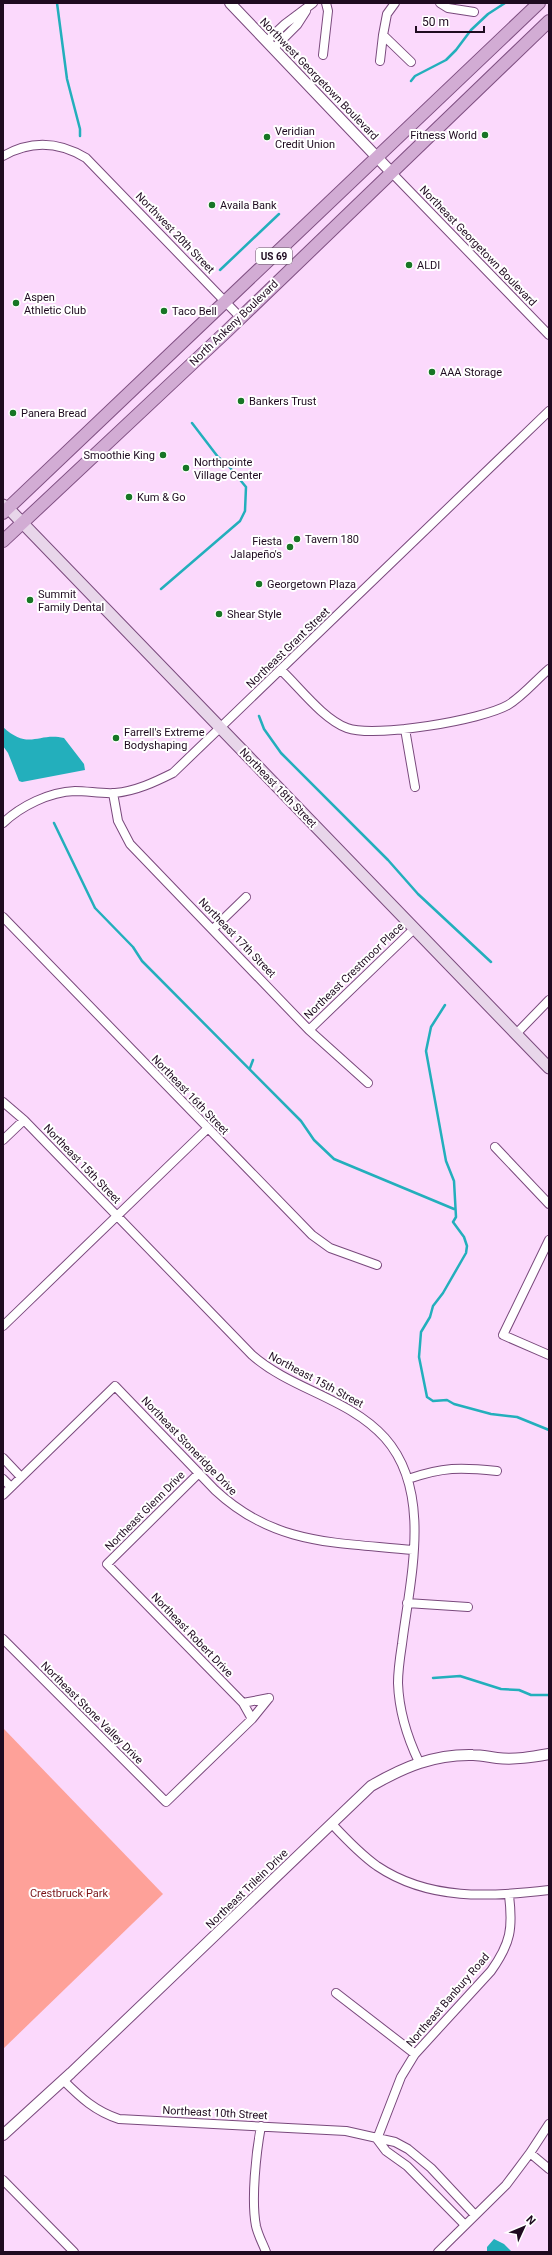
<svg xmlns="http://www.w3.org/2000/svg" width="552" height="2255" font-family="Roboto,sans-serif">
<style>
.green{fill:#fea199}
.water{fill:#23afbc}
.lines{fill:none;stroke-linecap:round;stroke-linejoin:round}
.stream{stroke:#23afbc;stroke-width:2.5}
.minor-casing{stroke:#79497c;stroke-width:10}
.tertiary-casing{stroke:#79497c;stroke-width:12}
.secondary-casing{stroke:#79497c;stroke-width:13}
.primary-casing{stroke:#805083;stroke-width:14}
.minor{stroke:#fff;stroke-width:8}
.tertiary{stroke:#fff;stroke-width:10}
.secondary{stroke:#e8d6ea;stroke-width:11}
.primary{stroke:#d2acd4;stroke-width:12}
.poi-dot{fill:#177625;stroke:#fff;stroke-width:1.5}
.labels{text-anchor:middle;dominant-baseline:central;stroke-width:4;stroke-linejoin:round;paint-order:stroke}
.shield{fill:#fff;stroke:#625463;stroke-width:1}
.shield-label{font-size:10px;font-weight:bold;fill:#1f0b20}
.street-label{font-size:11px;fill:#1f0b20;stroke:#fff}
.poi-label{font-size:11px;fill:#1f0b20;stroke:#fff;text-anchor:start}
.park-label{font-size:11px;fill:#7a1519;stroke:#fff}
</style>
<rect width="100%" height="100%" fill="#fbd9fc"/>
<path class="green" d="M 3,1728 L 163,1894 L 3,2049 Z"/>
<path class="water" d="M 3,727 C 29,751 38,732 64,738 L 84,764 L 85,770 L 22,782 L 19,781 L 8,753 L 3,746 Z
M 494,2239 L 504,2244 L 512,2252 L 487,2252 L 487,2247 Z"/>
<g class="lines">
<path class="stream" d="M 57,3 L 67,79 L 80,129 L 80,136
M 411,81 L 415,76 L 446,60 L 456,50 L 471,30 L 488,14 L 505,3
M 220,270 L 279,214
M 161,589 L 240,521 L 245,511 L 246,487 L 227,464 L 218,457 L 192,423
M 259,716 L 264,729 L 281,753 L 388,860 L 418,894 L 491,962
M 54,823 L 95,908 L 133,947 L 142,961 L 301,1121 L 314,1140 L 334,1159 L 454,1209
M 445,1005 L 431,1027 L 426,1051 L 446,1161 L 454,1181 L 456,1217 L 453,1222 L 464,1237 L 467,1246 L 466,1253 L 443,1293 L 433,1306 L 430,1317 L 421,1332 L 419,1357 L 427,1397 L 433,1401 L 447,1400 L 454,1404 L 491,1414 L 517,1417 L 549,1430
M 250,1068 L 253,1060
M 433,1678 L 460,1676 L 501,1689 L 519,1690 L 531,1695 L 549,1695"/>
<g class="minor-casing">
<path id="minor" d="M 395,3 L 387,14 L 383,35 L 411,62
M 440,3 L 448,8 L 474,12
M 267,41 L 285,24 L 313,3
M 274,48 L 297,25 L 306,11
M 323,55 L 328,11 L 326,3
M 380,61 L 383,35
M 3,156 C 31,140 58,141 86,158 L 240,317
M 391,172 L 549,335
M 281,670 C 300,688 323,719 347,728 C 375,738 482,720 508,705 C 523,696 536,680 549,669
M 405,729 L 415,787
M 113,793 L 118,821 L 130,844 L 309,1030 L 368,1083
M 3,823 C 21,806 49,792 75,791 C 88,791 102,794 115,793 C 136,791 155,782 173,773 L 549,411
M 3,917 L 312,1235 L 330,1248 L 377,1265
M 213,929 L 246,897
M 309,1030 L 415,928
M 516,1034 L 549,1000
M 3,1102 L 24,1120 L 252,1355 C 292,1390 349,1398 385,1438 C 433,1492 410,1579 402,1644 C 400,1657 398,1671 398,1683 C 399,1711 407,1737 419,1762
M 3,1140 L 24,1120
M 495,1147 L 549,1204
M 549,1240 L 503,1335 L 549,1355
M 3,1326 L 207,1129
M 3,1458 L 21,1477
M 199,1473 L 107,1564 L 243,1703 L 269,1698
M 3,1479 L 11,1487
M 408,1479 C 443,1467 460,1467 497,1471
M 3,1495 L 115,1386 L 215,1490 C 275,1546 336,1542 413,1550
M 407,1603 L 468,1607
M 3,1639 L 166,1802 L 252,1719 L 269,1698
M 243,1703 L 252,1719
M 332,1824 C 345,1838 360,1854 377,1866 C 429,1901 490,1897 549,1890
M 336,1993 L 415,2054
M 63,2080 C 81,2098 95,2111 119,2119 L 346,2131 L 395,2142 L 408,2149 L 431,2168 L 475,2215
M 261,2126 C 256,2153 251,2200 256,2226 C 258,2235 263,2244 266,2252
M 377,2139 L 401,2077 L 415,2054 L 491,1971 C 511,1943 513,1928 509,1895
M 377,2139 L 386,2151 L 407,2166 L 465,2225
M 530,2153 L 549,2169
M 3,2180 L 74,2252
M 438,2252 L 506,2185 L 530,2153 L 549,2124"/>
</g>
<g class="tertiary-casing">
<path id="tertiary" d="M 230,3 L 391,172
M 3,2135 L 71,2073 L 371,1786 C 404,1767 434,1754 473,1755 C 481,1755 489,1757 497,1758 C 515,1760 532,1757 549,1754"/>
</g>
<g class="secondary-casing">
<path id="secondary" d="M 3,505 L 8,508 L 549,1068"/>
</g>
<g class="primary-casing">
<path id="primary" d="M 3,513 L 539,3
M 3,541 L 228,330 L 549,21"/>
</g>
<use href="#minor" class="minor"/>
<use href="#tertiary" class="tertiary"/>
<use href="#secondary" class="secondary"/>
<use href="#primary" class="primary"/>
</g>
<g class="poi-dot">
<circle cx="485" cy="135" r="4"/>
<circle cx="267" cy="137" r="4"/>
<circle cx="212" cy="205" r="4"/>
<circle cx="409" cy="265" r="4"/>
<circle cx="16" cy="303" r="4"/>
<circle cx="164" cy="311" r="4"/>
<circle cx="432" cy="372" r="4"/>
<circle cx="241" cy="401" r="4"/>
<circle cx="13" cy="413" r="4"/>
<circle cx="163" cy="455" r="4"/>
<circle cx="186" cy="468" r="4"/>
<circle cx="129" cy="497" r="4"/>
<circle cx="297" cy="539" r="4"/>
<circle cx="290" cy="547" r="4"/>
<circle cx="259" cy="584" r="4"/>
<circle cx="30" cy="600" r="4"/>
<circle cx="219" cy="614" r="4"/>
<circle cx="116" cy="738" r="4"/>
</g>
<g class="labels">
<rect class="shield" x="256" y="248" width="36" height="16" rx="3"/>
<g class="shield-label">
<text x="274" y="256">US 69</text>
</g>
<g class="street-label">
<text transform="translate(319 79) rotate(46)">Northwest Georgetown Boulevard</text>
<text transform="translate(175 233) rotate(46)">Northwest 20th Street</text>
<text transform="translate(478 246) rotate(46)">Northeast Georgetown Boulevard</text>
<text transform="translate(234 323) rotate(-44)">North Ankeny Boulevard</text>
<text transform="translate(288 648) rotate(-44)">Northeast Grant Street</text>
<text transform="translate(278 788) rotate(46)">Northeast 18th Street</text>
<text transform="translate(237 938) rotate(46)">Northeast 17th Street</text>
<text transform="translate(354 971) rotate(-44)">Northeast Crestmoor Place</text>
<text transform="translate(190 1095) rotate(46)">Northeast 16th Street</text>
<text transform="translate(82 1164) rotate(46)">Northeast 15th Street</text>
<text transform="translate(316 1380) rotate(28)">Northeast 15th Street</text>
<text transform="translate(189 1446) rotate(46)">Northeast Stoneridge Drive</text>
<text transform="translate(145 1511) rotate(-45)">Northeast Glenn Drive</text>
<text transform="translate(192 1635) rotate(46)">Northeast Robert Drive</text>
<text transform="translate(92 1713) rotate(45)">Northeast Stone Valley Drive</text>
<text transform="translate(247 1889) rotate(-44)">Northeast Trilein Drive</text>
<text transform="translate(448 2000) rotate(-49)">Northeast Banbury Road</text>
<text transform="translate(215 2113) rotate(3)">Northeast 10th Street</text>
</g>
<g class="poi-label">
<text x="275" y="131">Veridian<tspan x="275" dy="13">Credit Union</tspan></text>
<text x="477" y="135" text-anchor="end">Fitness World</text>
<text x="220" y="205">Availa Bank</text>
<text x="417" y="265">ALDI</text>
<text x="24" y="297">Aspen<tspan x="24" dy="13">Athletic Club</tspan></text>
<text x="172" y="311">Taco Bell</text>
<text x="440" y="372">AAA Storage</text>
<text x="249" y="401">Bankers Trust</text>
<text x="21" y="413">Panera Bread</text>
<text x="155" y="455" text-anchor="end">Smoothie King</text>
<text x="194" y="462">Northpointe<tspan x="194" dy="13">Village Center</tspan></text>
<text x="137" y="497">Kum &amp; Go</text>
<text x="305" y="539">Tavern 180</text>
<text x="282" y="541" text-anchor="end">Fiesta<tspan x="282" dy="13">Jalapeño's</tspan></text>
<text x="267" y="584">Georgetown Plaza</text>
<text x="38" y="594">Summit<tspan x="38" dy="13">Family Dental</tspan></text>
<text x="227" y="614">Shear Style</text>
<text x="124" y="732">Farrell's Extreme<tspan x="124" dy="13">Bodyshaping</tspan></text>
</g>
<g class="park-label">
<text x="69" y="1893">Crestbruck Park</text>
</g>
</g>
<rect width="552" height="2255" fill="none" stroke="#1f0b20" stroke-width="8"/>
<g transform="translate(524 2227) rotate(46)" stroke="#ffffff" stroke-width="3" paint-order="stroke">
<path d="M0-3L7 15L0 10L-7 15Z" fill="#1f0b20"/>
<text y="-6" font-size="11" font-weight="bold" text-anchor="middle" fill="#1f0b20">N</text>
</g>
<path d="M416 26v6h68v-6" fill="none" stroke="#1f0b20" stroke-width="2"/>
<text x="422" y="26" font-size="12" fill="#1f0b20" stroke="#ffffff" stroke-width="3" paint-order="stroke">50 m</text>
</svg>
